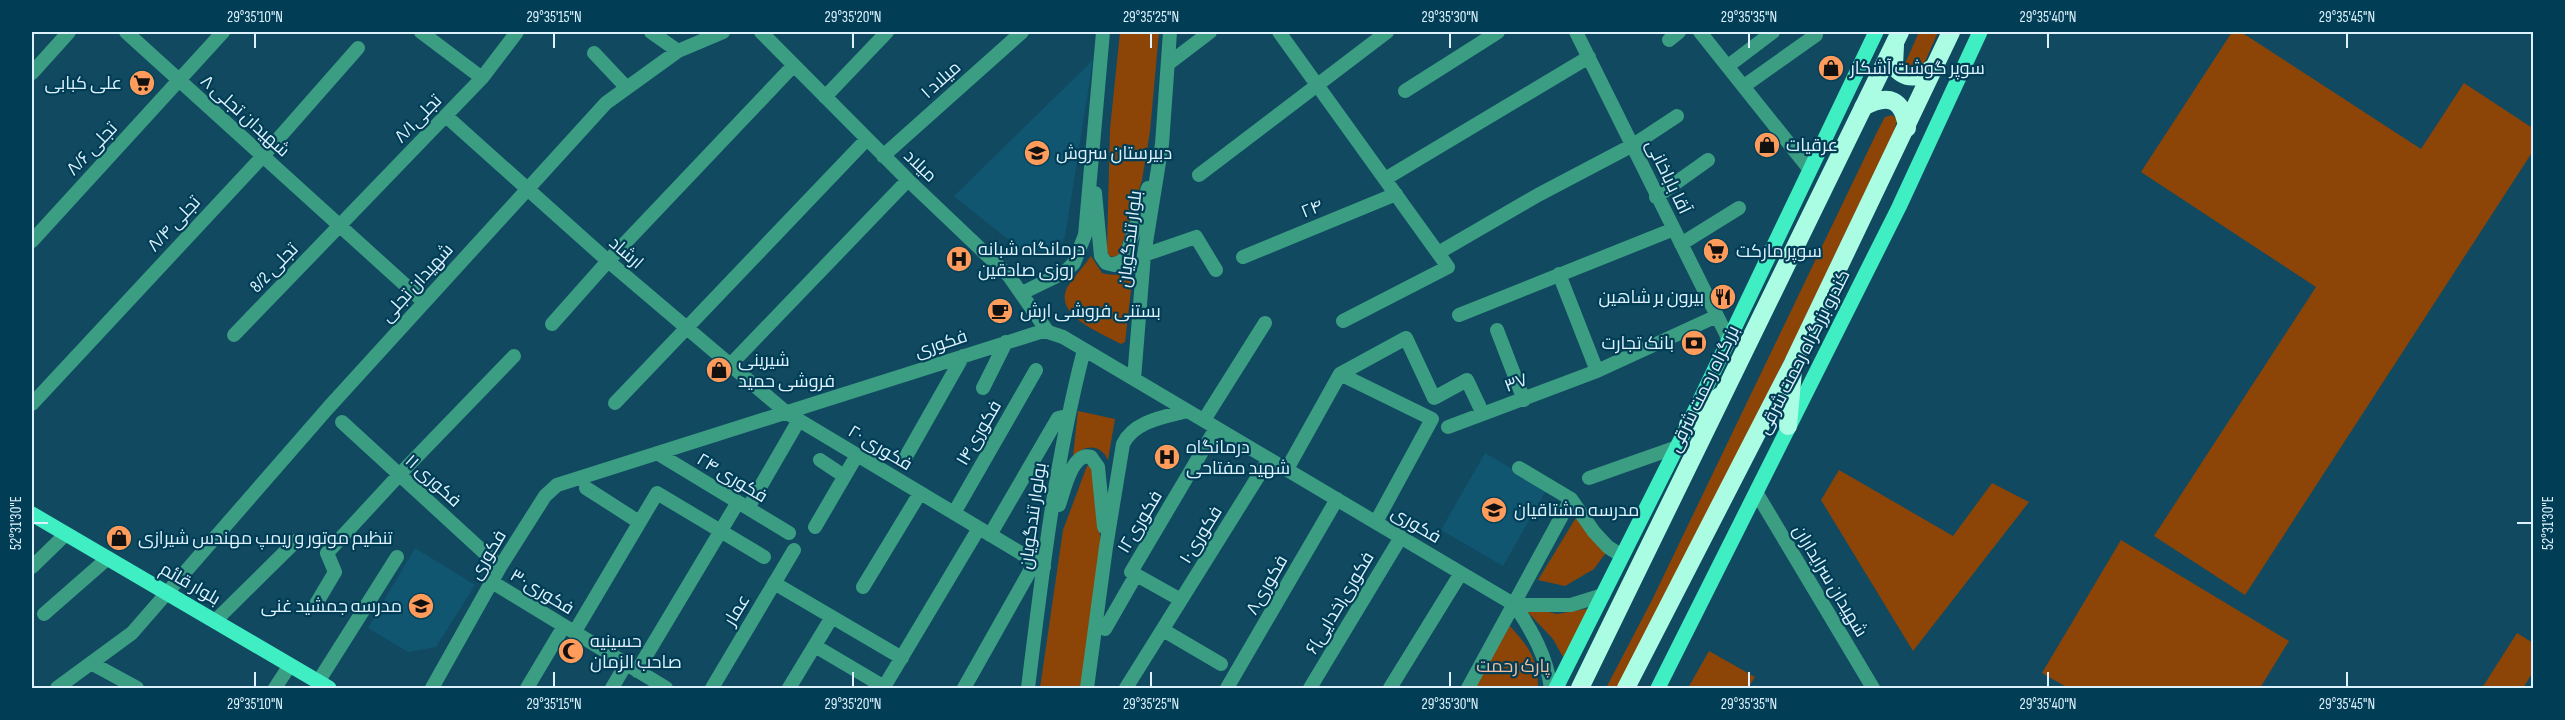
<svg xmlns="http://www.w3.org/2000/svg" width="2565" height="720" font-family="'Sofia Sans Condensed',Cairo,sans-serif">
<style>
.built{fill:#105671}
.green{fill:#8d4407}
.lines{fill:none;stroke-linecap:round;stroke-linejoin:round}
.minor{stroke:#3b9d82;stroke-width:14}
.major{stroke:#3feec2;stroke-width:15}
.highway{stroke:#aafde2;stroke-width:18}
.ticks{fill:none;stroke:#ddf2fe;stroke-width:2}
.labels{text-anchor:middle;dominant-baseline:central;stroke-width:4.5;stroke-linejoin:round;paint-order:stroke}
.poi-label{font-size:18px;fill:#ddf2fe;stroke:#013e56;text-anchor:start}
.street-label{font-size:18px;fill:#ddf2fe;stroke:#013e56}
.park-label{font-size:18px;fill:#f5be9e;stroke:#013e56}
.neatline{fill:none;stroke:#ddf2fe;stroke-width:2}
.ticks-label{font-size:15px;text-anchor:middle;fill:#ddf2fe}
</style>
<rect width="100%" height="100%" fill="#114961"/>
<path class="built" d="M 1093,60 L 1065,237 L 1056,250 L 1031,258 L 954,196 Z
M 1485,453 L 1547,489 L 1503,566 L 1441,530 Z
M 415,548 L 475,585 L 436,647 L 408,652 L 368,628 Z"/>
<path class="green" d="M 1120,32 L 1159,32 L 1150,131 L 1142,180 L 1119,254 L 1114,257 L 1109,256 L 1107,250 L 1110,129 Z
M 1919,32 L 1938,32 L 1923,66 L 1916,72 L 1904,66 Z
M 2232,32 L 2241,32 L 2421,149 L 2464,83 L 2534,129 L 2533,151 L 2245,595 L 2154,536 L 2316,287 L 2141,172 Z
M 1892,115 L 1897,120 L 1894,131 L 1791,347 L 1618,688 L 1606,688 L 1652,600 L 1877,132 L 1885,117 Z
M 1091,256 L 1102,273 C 1117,277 1123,274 1134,264 L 1125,342 L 1121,344 C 1102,333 1051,315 1068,286 C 1075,276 1084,266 1091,256 Z
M 1078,411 L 1115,419 L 1108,460 C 1100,443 1085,445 1073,456 Z
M 1091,465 L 1101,543 L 1081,688 L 1040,688 L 1063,530 L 1087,466 Z
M 1839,470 L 1953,536 L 1992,483 L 2029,502 L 1913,651 L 1821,500 Z
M 1577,516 L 1608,550 L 1594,569 L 1565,586 L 1538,580 Z
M 2121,540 L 2289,641 L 2260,688 L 2068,688 L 2042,673 Z
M 1522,606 L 1557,614 L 1591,608 L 1563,657 L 1553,639 Z
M 1510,626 C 1529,648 1538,658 1538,688 L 1473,688 Z
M 2517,633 L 2533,643 L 2533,672 L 2523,688 L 2482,688 Z
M 1709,651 L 1755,677 L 1748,688 L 1688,688 Z"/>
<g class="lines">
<path class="minor" d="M 126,32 L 424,302
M 421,32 L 482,78
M 651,32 L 678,51
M 761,32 L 908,180 L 1009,276 L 1048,332
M 1279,32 L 1448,267 L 1343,321
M 1576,32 L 1728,338
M 1700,32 L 1810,170
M 1669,40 L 1679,32
M 594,53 L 627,88
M 1168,64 L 1210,32
M 1728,66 L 1773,32
M 32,73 L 69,32
M 1744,86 L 1816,35
M 1405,91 L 1498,32
M 825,97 L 887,32
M 446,116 L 608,261 L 787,413 L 1044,567
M 883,156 L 1022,32
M 1199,175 L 1387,32
M 1385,179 L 1589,57
M 1095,193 L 1101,256 L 1106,263 L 1114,265 L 1125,259 L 1148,188
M 1656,197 L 1708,160
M 32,241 L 223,32
M 1681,244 L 1739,208
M 1438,253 L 1538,195 L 1633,145 L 1677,116
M 1144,255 L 1196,237 L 1216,270
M 1243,257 L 1396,194
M 1559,274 L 1597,371
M 1022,293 L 1065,272 L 1074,263 L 1085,235 L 1103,32
M 1459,315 L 1674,229
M 552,324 L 608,261 L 794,65
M 1497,330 L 1524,400
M 234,335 L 482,78 L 517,32
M 730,365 L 908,180
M 1340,374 L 1432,419 L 1376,522
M 1134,379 L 1144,255 L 1162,144 L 1170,32
M 983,388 L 1006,342
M 615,403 L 867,139
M 32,404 L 263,156 L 358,48
M 1204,420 L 1265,323
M 342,422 L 500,567
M 1448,427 L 1597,371 L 1717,316
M 657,453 L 789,533
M 820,460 L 844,476
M 904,460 L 963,356
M 1519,468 L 1571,499 L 1594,532 L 1608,547 L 1622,556
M 1287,469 L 1340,374 L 1406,338 L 1434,398 L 1467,380 L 1483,414
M 1589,478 L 1677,447
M 586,488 L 639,522
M 1756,492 L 1873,688
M 1059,505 C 1064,491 1072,451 1091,457 L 1098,467 L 1104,527
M 748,508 L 799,420
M 954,513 L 1036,370
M 815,527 L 857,455
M 990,535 L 1058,418 L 1067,416
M 32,567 L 66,534
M 492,582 L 666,688
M 774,583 L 902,658
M 863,587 L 920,493
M 1181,600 L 1131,572 L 1216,428
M 316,604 L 335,572 L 327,553 L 399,475 L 514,356
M 1515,605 L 1571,605 L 1603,595
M 44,614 L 108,558
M 215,621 L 296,541
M 1105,629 L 1136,575
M 1163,630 L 1221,664
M 574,633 L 657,493 L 764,557
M 815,646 L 886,688
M 91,663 L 137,688
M 637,671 L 738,502
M 318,682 L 397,557
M 884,687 L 979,528
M 57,688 L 132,633 L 328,408 L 606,103 L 678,51 L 723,32
M 275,688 L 290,665
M 432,688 L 500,567 L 545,496 L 557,485 L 1040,332 L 1048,332 L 1063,337 L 1515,605 C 1533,633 1546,655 1551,688
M 527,688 L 564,626
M 612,688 L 626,664
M 712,688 L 794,550
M 789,688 L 832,617
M 964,688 L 1035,562
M 1028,688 C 1042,575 1055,461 1084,350
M 1087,688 L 1106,547 L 1123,444 C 1134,421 1164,417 1187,411
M 1126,688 L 1269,459
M 1227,688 L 1337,499
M 1310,688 L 1401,537
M 1390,688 L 1461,573
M 1468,688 L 1571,499"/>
<path class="major" d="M 32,514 L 329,688
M 1556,688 L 1688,425 L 1876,32
M 1658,688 L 1899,207 L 1980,32"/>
<path class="highway" d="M 1895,45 L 1894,66 C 1907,83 1922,77 1936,65
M 1863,107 C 1889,93 1903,99 1907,128
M 1688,425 L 1720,396
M 1788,426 L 1793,371
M 1580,688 L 1900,32
M 1626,688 L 1793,363 L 1951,32"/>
</g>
<path class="ticks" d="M 255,33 L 255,48M 554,33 L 554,48M 853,33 L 853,48M 1151,33 L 1151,48M 1450,33 L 1450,48M 1749,33 L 1749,48M 2048,33 L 2048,48M 2347,33 L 2347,48M 33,523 L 48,523M 2517,523 L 2532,523M 255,672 L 255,687M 554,672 L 554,687M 853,672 L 853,687M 1151,672 L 1151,687M 1450,672 L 1450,687M 1749,672 L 1749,687M 2048,672 L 2048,687M 2347,672 L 2347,687"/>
<defs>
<g id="shop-disc" transform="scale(1.35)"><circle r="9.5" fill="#ff9b5b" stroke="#013e56"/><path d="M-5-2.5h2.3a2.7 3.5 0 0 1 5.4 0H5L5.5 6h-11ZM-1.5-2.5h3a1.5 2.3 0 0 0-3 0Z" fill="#111"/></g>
<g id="supermarket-disc" transform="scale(1.35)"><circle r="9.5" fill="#ff9b5b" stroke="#013e56"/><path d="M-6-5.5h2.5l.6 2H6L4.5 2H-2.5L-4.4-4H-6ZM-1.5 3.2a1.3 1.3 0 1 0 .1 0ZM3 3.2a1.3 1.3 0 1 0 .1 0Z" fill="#111"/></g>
<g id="school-disc" transform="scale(1.35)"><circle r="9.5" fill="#ff9b5b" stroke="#013e56"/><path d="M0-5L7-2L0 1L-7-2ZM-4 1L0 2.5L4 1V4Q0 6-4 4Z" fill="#111"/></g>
<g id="hospital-disc" transform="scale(1.35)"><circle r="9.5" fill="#ff9b5b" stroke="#013e56"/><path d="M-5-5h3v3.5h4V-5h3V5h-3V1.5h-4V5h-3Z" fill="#111"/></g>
<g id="restaurant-disc" transform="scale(1.35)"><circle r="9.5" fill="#ff9b5b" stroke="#013e56"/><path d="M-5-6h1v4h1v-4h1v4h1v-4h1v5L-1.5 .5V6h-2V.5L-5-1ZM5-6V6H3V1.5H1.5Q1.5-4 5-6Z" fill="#111"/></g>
<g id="cafe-disc" transform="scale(1.35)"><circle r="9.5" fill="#ff9b5b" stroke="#013e56"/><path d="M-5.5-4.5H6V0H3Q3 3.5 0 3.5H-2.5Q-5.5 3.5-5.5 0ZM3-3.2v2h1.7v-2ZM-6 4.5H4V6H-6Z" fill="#111"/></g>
<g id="bank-disc" transform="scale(1.35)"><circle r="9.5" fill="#ff9b5b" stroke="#013e56"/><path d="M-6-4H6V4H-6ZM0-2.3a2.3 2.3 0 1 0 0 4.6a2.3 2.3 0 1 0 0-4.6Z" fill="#111"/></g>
<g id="mosque-disc" transform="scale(1.35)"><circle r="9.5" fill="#ff9b5b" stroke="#013e56"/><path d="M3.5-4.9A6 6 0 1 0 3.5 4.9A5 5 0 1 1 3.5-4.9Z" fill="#111"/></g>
</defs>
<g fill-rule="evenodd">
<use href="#shop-disc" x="1831" y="68"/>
<use href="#supermarket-disc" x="142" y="83"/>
<use href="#shop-disc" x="1767" y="145"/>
<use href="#school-disc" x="1037" y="153"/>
<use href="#supermarket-disc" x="1716" y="251"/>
<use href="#hospital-disc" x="959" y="259"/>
<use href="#restaurant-disc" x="1723" y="297"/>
<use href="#cafe-disc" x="1000" y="311"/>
<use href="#bank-disc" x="1694" y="343"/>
<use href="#shop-disc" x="719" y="370"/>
<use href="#hospital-disc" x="1167" y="457"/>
<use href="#school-disc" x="1494" y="510"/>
<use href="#shop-disc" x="119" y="538"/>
<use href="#school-disc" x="421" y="606"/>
<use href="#mosque-disc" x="571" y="651"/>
</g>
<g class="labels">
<g class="poi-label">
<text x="1850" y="68">سوپر گوشت آشکار</text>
<text x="122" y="83" text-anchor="end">علی کبابی</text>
<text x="1786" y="145">عرقیات</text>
<text x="1056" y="153">دبیرستان سروش</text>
<text x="978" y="249">درمانگاه شبانه<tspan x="978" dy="21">روزی صادقین</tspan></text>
<text x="1736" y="251">سوپر مارکت</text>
<text x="1704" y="297" text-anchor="end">بیرون بر شاهین</text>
<text x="1020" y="311">بستنی فروشی ارش</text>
<text x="1674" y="343" text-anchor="end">بانک تجارت</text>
<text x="738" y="360">شیرینی<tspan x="738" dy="21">فروشی حمید</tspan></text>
<text x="1186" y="447">درمانگاه<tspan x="1186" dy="21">شهید مفتاحی</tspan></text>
<text x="1514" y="510">مدرسه مشتاقیان</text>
<text x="138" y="538">تنظیم موتور و ریمپ مهندس شیرازی</text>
<text x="402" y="606" text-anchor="end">مدرسه جمشید غنی</text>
<text x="590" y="641">حسینیه<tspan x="590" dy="21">صاحب الزمان</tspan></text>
</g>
<g class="street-label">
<text transform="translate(941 80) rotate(-42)">۱ میلاد</text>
<text transform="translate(245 116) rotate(42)">شهیدان تجلی ۸</text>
<text transform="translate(418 119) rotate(-46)">تجلی۸/۱</text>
<text transform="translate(92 149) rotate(-47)">تجلی ۸/۶</text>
<text transform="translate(920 166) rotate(44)">میلاد</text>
<text transform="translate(1668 177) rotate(64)">آقا باباخانی</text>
<text transform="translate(1312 209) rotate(-22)">۲۴</text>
<text transform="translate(174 224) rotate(-47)">۸/۴ تجلی</text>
<text transform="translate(1130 239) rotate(-83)">بلوار تندگویان</text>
<text transform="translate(626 253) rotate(41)">ارشاد</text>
<text transform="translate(274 268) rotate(-46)">8/2 تجلی</text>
<text transform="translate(417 283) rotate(-48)">شهیدان تجلی</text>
<text transform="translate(941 344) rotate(-18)">فکوری</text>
<text transform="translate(1804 352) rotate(-63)">کندرو بزرگراه رحمت شرقی</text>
<text transform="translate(1516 383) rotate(-20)">۳۷</text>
<text transform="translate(1704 389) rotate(-64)">بزرگراه رحمت شرقی</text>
<text transform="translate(979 433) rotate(-60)">فکوری۱۴</text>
<text transform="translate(880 448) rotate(31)">فکوری ۲۰</text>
<text transform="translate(732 478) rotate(31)">فکوری ۲۴</text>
<text transform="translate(433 481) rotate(42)">فکوری ۱۱</text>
<text transform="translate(1033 516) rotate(-82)">بولوار تندگویان</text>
<text transform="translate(1140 522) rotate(-59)">فکوری۱۲</text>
<text transform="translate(1416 525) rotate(31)">فکوری</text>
<text transform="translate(1201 535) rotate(-58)">فکوری۱۰</text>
<text transform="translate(488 555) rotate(-59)">فکوری</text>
<text transform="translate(1830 581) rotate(59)">شهیدان سرایداران</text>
<text transform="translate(190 584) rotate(30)">بلوار قائم</text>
<text transform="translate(1267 585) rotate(-60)">فکوری۸</text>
<text transform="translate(542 592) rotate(31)">فکوری۳۰</text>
<text transform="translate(1340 603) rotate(-59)">۶فکوری(خدایی)</text>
<text transform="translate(737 610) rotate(-59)">عمار</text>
</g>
<g class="park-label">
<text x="1513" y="666">پارک رحمت</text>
</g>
</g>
<rect width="2565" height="720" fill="none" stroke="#013e56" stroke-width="66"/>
<rect x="33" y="33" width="2499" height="654" class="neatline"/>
<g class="ticks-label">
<text x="255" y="22">29°35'10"N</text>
<text x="554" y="22">29°35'15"N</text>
<text x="853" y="22">29°35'20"N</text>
<text x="1151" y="22">29°35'25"N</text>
<text x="1450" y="22">29°35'30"N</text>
<text x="1749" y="22">29°35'35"N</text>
<text x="2048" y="22">29°35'40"N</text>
<text x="2347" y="22">29°35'45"N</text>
<text transform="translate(2548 523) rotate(-90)" y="5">52°31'30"E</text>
<text transform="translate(16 523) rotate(-90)" y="5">52°31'30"E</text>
<text x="255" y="709">29°35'10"N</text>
<text x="554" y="709">29°35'15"N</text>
<text x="853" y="709">29°35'20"N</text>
<text x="1151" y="709">29°35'25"N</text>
<text x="1450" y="709">29°35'30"N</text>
<text x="1749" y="709">29°35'35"N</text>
<text x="2048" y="709">29°35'40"N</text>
<text x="2347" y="709">29°35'45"N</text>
</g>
</svg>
